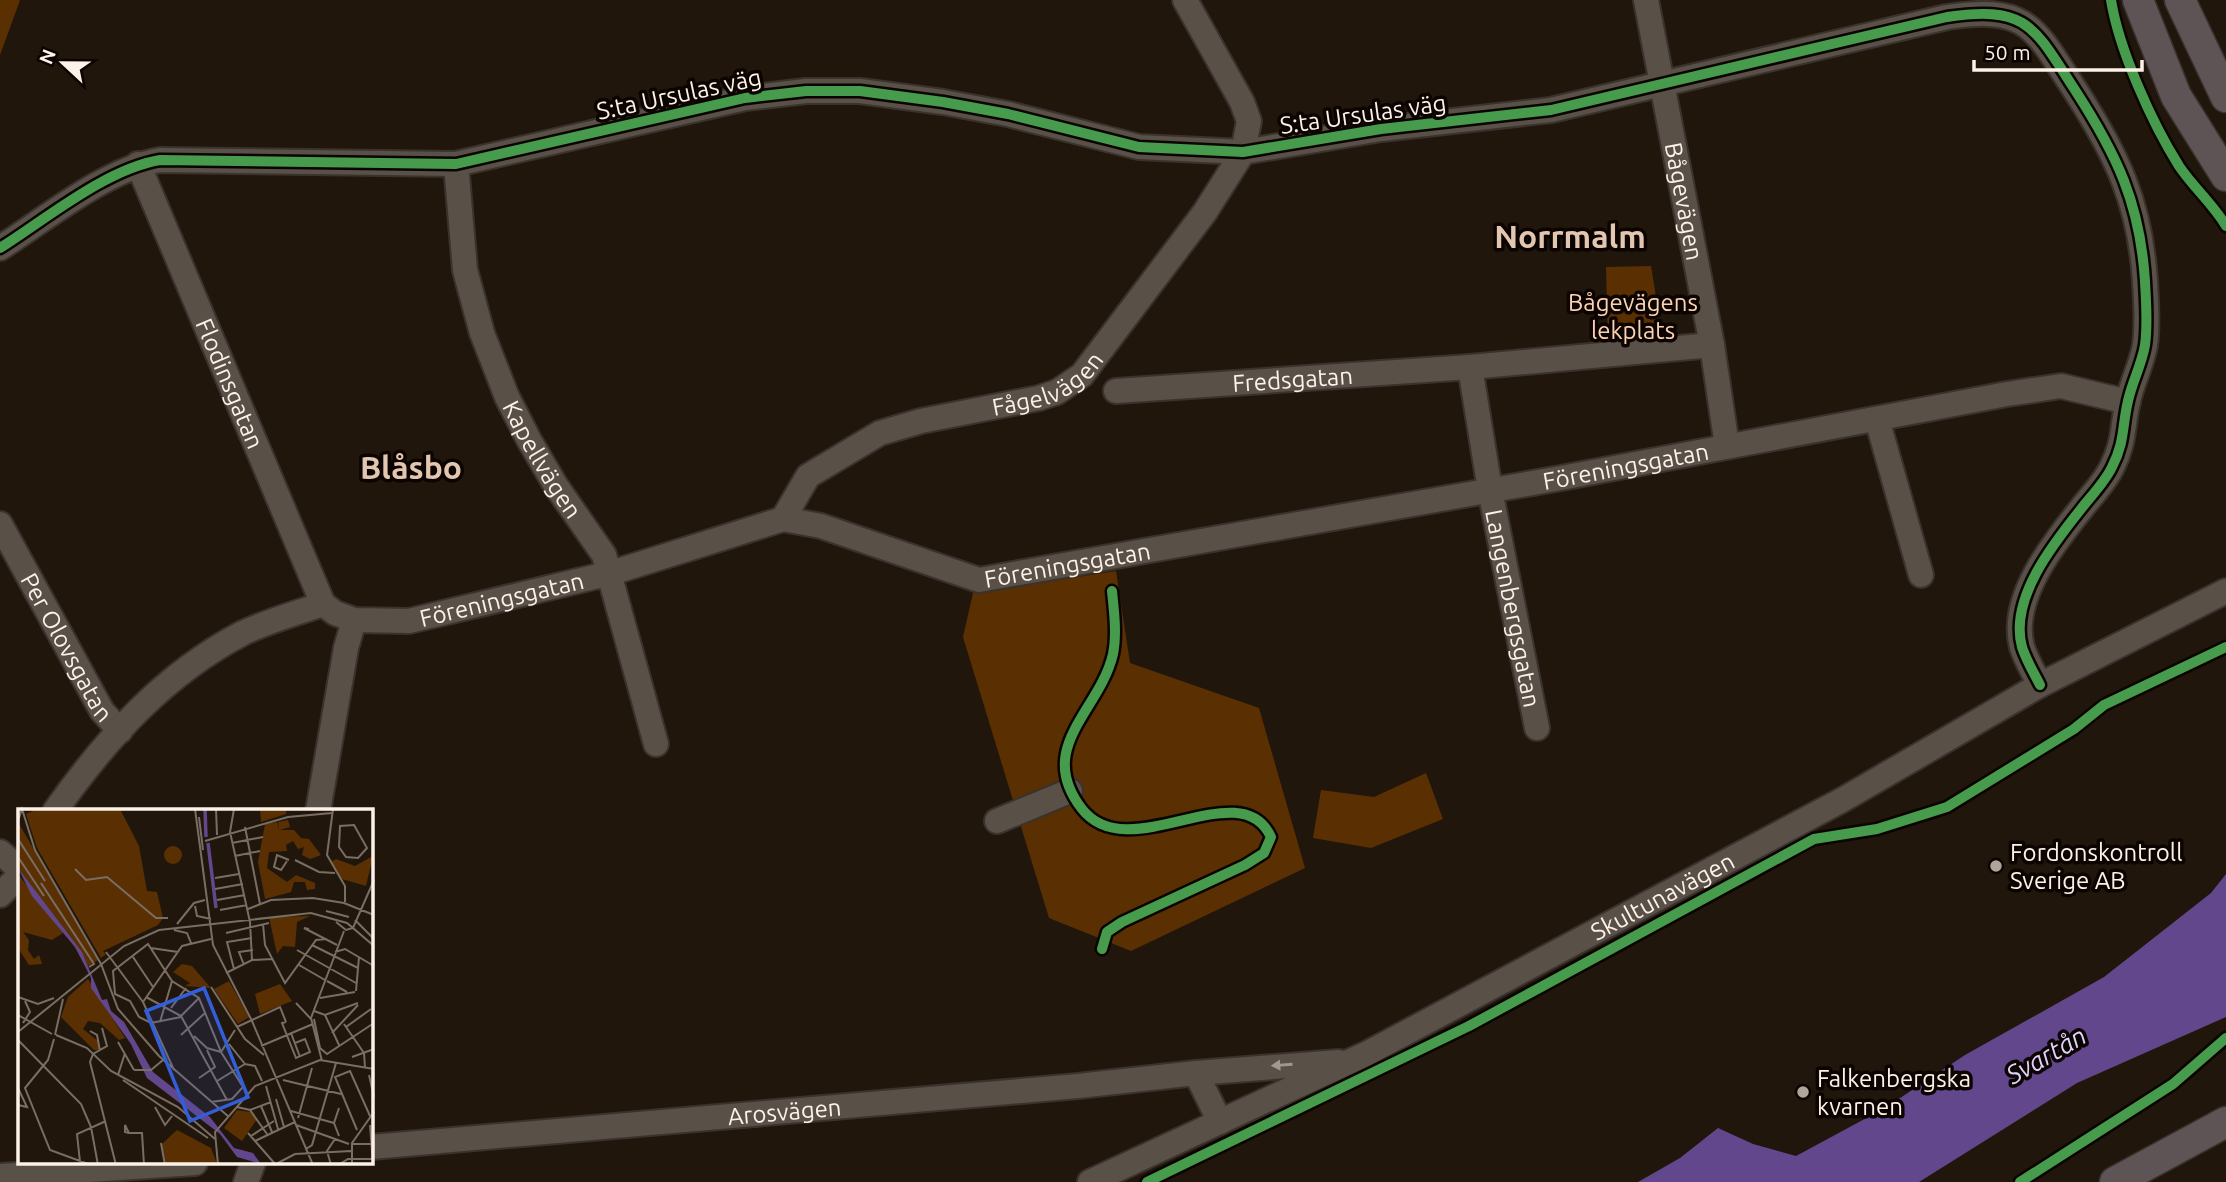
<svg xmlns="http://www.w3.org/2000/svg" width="2226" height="1182" font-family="Ubuntu,sans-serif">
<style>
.green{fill:#5a3002}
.water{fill:#62478c}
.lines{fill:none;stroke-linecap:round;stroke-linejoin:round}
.minor-casing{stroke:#3a322d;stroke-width:28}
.major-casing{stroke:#3a322d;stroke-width:33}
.minor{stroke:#595048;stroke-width:24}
.major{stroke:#5e5456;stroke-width:30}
.cycleway-casing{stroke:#0c0401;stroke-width:15}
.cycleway{stroke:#469c4c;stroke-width:10}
.oneway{fill:#a39890}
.poi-dot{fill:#b0a49b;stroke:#0c0401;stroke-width:2.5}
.labels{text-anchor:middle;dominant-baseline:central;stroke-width:7;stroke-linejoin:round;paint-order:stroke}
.street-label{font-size:24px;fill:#fdf1e8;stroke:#0c0401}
.park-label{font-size:24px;fill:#fbd3b4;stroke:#0c0401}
.poi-label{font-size:24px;fill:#fdf1e8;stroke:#0c0401;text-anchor:start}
.water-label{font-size:26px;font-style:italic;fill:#dfd2fe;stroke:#0c0401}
.district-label{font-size:32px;font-weight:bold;fill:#e3c6af;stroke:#0c0401}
.inset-river{fill:none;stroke:#62478c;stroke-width:3.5}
.inset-road{fill:none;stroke:#796e64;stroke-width:2}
.view{fill:#335eda;fill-opacity:0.15;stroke:#335eda;stroke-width:3.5}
.inset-edge{fill:none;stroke:#fdf1e8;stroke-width:3.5}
</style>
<rect width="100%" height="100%" fill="#21160c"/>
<path class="green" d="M 0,0 L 20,0 L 0,55 Z
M 1651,266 L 1663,341 L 1608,344 L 1606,267 Z
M 1116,571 L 1130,663 L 1259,708 L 1305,868 L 1131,951 L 1049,918 L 963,637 L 973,593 Z
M 1426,773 L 1443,819 L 1371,848 L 1313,838 L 1321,790 L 1374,797 Z"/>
<path class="water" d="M 2226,874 L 2226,1017 L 2077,1083 L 1919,1182 L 1638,1182 L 1680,1158 L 1718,1128 L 1753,1144 L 1796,1156 L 1885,1108 L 1965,1055 L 2104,977 L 2211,893 Z"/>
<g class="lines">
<g class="minor-casing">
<g id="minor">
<path id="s1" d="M 1646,0 L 1712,345 L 1727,446"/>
<path id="s2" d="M 138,164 L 323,604"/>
<path id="s3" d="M 456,164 L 465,270 L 482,333 L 507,397 L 529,440 L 556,486 L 604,555 L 656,744"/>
<path d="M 0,248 C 46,219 106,169 160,160 L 456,164 L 745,98 L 806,91 L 860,91 L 943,102 L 1008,114 L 1139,147 L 1243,152 L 1381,129 L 1551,110 L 1947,17 C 2028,5 2034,27 2075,90 C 2117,155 2140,203 2145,281 C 2146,302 2148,324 2145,345 C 2142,364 2132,382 2128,401 C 2122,426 2125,442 2112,467 C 2105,482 2091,496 2081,509 C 2053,544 2009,599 2022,647 C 2026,660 2034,673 2040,685"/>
<path d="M 1470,367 L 1712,345"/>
<path id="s4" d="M 1116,391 L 1470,367 L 1490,490 L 1537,728"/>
<path d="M 1877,419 L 1921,575"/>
<path id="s5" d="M 783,519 L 808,476 L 880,433 L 921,421 L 1039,398 L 1057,392 L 1082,375 L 1205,212 L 1243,152 L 1249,121 L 1242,102 L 1185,0"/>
<path id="s6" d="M 0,524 L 102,711 L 120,731"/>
<path id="s7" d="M 55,811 C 106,739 164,674 243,633 C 268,621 297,613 323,604 L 335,613 L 354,620 L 409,621 L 611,573 L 783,519 L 821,526 L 979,580 L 1561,478 L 2007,394 L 2061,386 L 2128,402"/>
<path d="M 318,811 L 346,648 L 354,620"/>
<path d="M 997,821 L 1070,791"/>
<path d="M 0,852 L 19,869"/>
<path d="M 0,895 L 19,876"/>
<path d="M 1196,1073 L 1339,1062"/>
<path id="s8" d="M 371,1147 L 1078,1086 L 1196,1073 L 1220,1122"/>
<path d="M 0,1176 L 195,1163"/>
<path d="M 246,1182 L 253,1163"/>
<path id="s9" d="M 1090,1182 L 1366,1054 L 1844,799 L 2040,685 L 2226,591"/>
</g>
</g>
<g class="major-casing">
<path id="major" d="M 2138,0 L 2176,96 L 2226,176
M 2180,0 L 2226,97
M 2115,1182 L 2226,1122"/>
</g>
<use href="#minor" class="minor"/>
<use href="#major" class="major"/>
<g class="cycleway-casing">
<path id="cycleway" d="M 2111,0 C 2119,50 2152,123 2179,166 C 2193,187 2213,204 2226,226
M 0,248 C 46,219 106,169 160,160 L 456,164 L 745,98 L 806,91 L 860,91 L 943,102 L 1008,114 L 1139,147 L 1243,152 L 1381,129 L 1551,110 L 1947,17 C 2028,5 2034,27 2075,90 C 2117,155 2140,203 2145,281 C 2146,302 2148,324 2145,345 C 2142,364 2132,382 2128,401 C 2122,426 2125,442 2112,467 C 2105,482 2091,496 2081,509 C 2053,544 2009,599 2022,647 C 2026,660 2034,673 2040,685
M 1102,949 L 1107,932 L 1122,922 L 1245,865 L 1264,853 L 1271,837 C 1240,770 1129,869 1082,809 C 1034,747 1100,711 1113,654 C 1117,634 1114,611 1112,591
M 1147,1182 L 1469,1026 L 1814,839 L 1877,829 L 1947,807 L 2074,729 L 2104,705 L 2226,647
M 2020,1182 L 2173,1084 L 2226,1038"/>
</g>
<use href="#cycleway" class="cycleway"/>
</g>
<defs><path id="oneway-solid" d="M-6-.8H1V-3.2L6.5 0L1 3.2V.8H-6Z" transform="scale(1.75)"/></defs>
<use class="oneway" href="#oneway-solid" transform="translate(1282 1065) rotate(176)"/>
<g class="poi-dot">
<circle cx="1996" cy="866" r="7"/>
<circle cx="1803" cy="1092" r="7"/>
</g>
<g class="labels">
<g class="street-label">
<text transform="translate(679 94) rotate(-12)">S:ta Ursulas väg</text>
<text transform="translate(1363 114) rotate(-8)">S:ta Ursulas väg</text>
<text stroke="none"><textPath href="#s1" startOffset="205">Bågevägen</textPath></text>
<text stroke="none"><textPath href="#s5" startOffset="310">Fågelvägen</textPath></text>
<text stroke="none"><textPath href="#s4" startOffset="177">Fredsgatan</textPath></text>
<text stroke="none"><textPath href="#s2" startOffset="238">Flodinsgatan</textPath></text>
<text stroke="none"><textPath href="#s3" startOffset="312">Kapellvägen</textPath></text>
<text stroke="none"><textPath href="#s7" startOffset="1687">Föreningsgatan</textPath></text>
<text stroke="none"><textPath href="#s7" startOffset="1120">Föreningsgatan</textPath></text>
<text stroke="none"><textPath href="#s7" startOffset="532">Föreningsgatan</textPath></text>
<text stroke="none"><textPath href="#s4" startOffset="600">Langenbergsgatan</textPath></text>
<text stroke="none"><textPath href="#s6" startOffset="140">Per Olovsgatan</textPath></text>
<text stroke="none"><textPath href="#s9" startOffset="640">Skultunavägen</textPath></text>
<text stroke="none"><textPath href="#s8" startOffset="415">Arosvägen</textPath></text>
</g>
<g class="park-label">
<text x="1633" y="302">Bågevägens<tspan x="1633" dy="28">lekplats</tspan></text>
</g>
<g class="poi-label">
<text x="2010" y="852">Fordonskontroll<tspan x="2010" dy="28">Sverige AB</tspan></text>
<text x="1817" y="1078">Falkenbergska<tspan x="1817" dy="28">kvarnen</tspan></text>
</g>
<g class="water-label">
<text transform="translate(2046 1055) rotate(-30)">Svartån</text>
</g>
<g class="district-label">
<text x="1570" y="236">Norrmalm</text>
<text x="411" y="467">Blåsbo</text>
</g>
</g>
<g transform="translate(18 809)">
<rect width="355" height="355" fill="#21160c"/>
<path d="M 19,0 L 102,0 L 121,37 L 129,82 L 139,83 L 145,109 L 140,116 L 85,142 L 88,145 L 83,149 L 19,39 L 8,5 ZM 242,0 L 268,0 L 268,5 L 243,13 ZM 270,11 L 272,18 L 262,21 L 276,21 L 283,29 L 291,30 L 303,46 L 292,50 L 284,46 L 286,38 L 280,40 L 275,32 L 268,36 L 269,42 L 251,43 L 249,59 L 269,73 L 278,66 L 297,74 L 297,80 L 289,81 L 287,73 L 276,73 L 273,83 L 247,90 L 240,53 L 247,15 L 259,13 L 261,21 L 260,13 ZM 0,13 L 80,151 L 70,157 L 0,59 ZM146 46a9 9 0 1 1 18 0a9 9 0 1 1-18 0ZM 355,47 L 348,77 L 324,70 L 313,53 L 318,50 L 337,57 ZM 0,65 L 45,124 L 34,131 L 5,123 L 11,131 L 10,141 L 16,150 L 21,146 L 24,155 L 11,156 L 0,139 ZM 292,107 L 279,113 L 277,138 L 265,137 L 259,145 L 251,108 ZM 164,155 L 174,157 L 193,179 L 167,177 L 172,174 L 155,163 ZM 70,170 L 107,229 L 101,231 L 82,214 L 70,212 L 65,220 L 80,232 L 81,241 L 76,241 L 43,208 L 50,188 ZM 211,172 L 231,208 L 220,215 L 196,180 ZM 262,175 L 274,192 L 242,205 L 237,185 ZM 219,301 L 232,303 L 239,310 L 224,332 L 206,319 ZM 159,321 L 193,339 L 199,355 L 148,355 L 144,335 Z" fill="#5a3002"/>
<path d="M 0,59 L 64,143 L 84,191 L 89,190 L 93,202 L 106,213 L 135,263 L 192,308 L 216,339 L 235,344 L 243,355 L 219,348 L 202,325 L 129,269 L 113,235 L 73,179 L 73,169 L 57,138 L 14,87 Z" fill="#62478c"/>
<path class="inset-river" d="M 187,0 L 188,28M 190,34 L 198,99"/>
<path class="inset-road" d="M 177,0 L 195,136 L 234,212 L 295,356M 198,0 L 199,26M 216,0 L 212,23 L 232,113 L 234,151M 315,0 L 309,46 L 327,77 L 327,93M 181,8 L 185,41M 0,12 L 4,0 L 17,41 L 83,155 L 100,200 L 141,247 L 211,308M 336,16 L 349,39 L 340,49 L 328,48 L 321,38 L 322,17 ZM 227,18 L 242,95M 0,30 L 27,72M 187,32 L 270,8 L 314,4M 214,34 L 245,28M 217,47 L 242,42M 0,48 L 26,87M 277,51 L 301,63 L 317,64M 269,52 L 263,61 L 256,58 L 259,46 L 271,51M 57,60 L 68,71 L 89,68 L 138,109 L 150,109M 197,69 L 221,65M 23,74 L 76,155 L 71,158M 197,80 L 225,75M 199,91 L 227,86M 177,97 L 179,107 L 193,110M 230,100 L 253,91 L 295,89 L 326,94 L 356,106M 202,101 L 229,96M 308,102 L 331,108M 337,111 L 355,129M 318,113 L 328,121 L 335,119 L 356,71M 159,115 L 176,94 L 187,91M 245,115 L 247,136 L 267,174 L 298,131 L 309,130M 291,120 L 286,119 L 319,136M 156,121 L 169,124 L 173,134M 208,124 L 251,114M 294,136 L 340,159M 133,139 L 160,143M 279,141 L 338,174M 88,143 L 125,193M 317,143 L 327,140 L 356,157M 115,148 L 135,178M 226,156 L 221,143 L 235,141M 281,156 L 307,171M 216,160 L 209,133 L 234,129M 208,164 L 234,151 L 254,150M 309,172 L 329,183M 193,178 L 227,230 L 246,246M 338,182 L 341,148M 0,188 L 20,195 L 36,189M 128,188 L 163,207 L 209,291M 302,189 L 337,183M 278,194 L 293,210M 153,199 L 168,179M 296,202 L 307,206 L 340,194M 0,206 L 34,225M 307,206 L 321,236M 163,207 L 181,189M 163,208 L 133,214 L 121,208 L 112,192 L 97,185 L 95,162 L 130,135 L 154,172 L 181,189 L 203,243 L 225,278 L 214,290 L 193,293M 296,210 L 302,239 L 309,245 L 356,214M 142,213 L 154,172M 268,213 L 264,214 L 278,249 L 292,243 L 287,230 L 277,234M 5,214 L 12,203 L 7,192M 326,215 L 346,244 L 347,258M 219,218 L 262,198 L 268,213M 328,218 L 353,200M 84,219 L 89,237 L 75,245 L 72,253 L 98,356M 72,222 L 79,226 L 82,242M 0,223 L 106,137 L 141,121 L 293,104 L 329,114 L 356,137M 273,224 L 282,248M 314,224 L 340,196M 37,226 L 45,190M 38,226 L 69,239 L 93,262 L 160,298 L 197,330M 163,226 L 187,204M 176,227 L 189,239 L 203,243 L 217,221M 36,230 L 30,251 L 7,279 L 32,341 L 73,356M 0,231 L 63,295 L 73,318 L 80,356M 100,233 L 116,261M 211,235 L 227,255M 243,237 L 295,215M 334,248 L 356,240M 304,252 L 293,209 L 326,122M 116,261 L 133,261 L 145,251M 156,261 L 125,193 L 164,137 L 193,130M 100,266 L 107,244M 351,266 L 356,288M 181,269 L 197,258 L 189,241M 105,271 L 190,329M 265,271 L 323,285M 199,272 L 227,255 L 237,257 L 244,272M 248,277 L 260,320M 0,279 L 9,298 L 0,296M 258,290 L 266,318M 243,297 L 254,323M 137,298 L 147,316 L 154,307M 219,298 L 232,301 L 249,325M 321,299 L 316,314 L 321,327M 232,301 L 253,293M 273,302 L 316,314M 280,309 L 294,259M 278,316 L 331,335M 352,316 L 355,356M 339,321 L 317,268 L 332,262 L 352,307M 111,324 L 107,323 L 107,316 L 111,324 L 124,324 L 126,356M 230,324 L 258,356M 233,327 L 256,312M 237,332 L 277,313M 143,334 L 147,356M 334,335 L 356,335M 288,340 L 294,336 L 318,254M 62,353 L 59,325 L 88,312M 200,356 L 197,323 L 237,277 L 302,251 L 356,260M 256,356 L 277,345 L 333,342M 313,356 L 309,342 L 317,330M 320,356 L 330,350 L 355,350M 334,356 L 334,334 L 356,303"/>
<path class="view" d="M 186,179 L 230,288 L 172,312 L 128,202 Z"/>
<rect width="355" height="355" class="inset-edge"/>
</g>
<g transform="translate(63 63) rotate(292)" stroke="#0c0401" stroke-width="5" paint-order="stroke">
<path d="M0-5L12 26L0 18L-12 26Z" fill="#fdf1e8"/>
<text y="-10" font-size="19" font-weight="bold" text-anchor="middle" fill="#fdf1e8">N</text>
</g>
<path d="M1974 60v10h168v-10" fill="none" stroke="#fdf1e8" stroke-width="3.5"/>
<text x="1984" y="60" font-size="21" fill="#fdf1e8" stroke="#0c0401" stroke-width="5" paint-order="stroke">50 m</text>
</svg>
